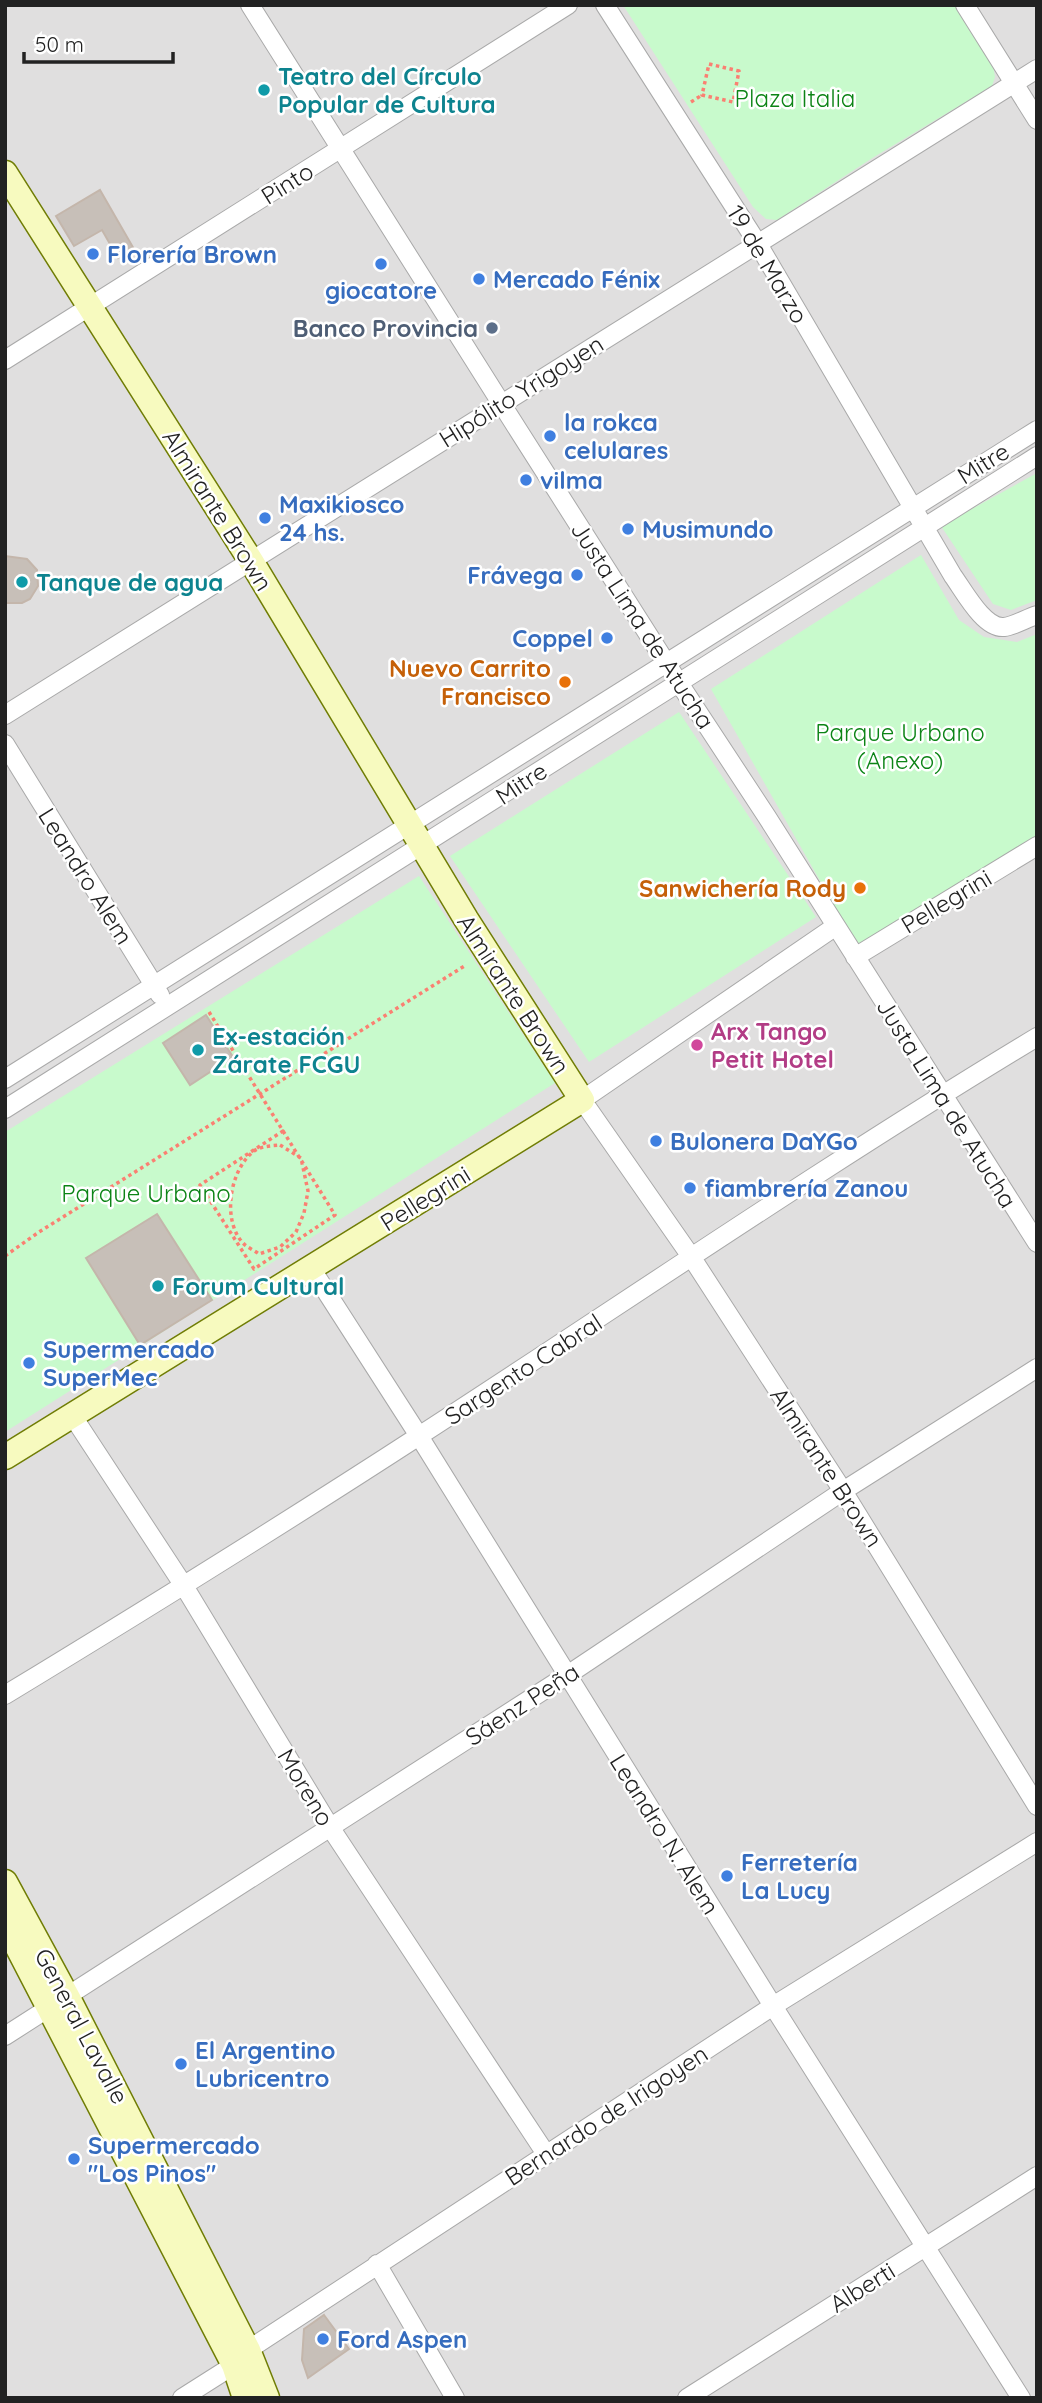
<svg xmlns="http://www.w3.org/2000/svg" width="1042" height="2403" font-family="Quicksand,sans-serif">
<style>
.residential{fill:#e0dfdf}
.park{fill:#c8facc}
.building{fill:#c7bfb8;stroke:#c4b6ab;stroke-width:2}
.lines{fill:none;stroke-linecap:round;stroke-linejoin:round}
.street-casing{stroke:#a9a9a9;stroke-width:20}
.secondary-casing{stroke:#707d05;stroke-width:27}
.path{stroke:#fa8072;stroke-width:3.5;stroke-dasharray:3.5 3.5;stroke-linecap:butt}
.street{stroke:#fff;stroke-width:18}
.secondary{stroke:#f7fabf;stroke-width:24}
.culture-dot{fill:#0f9aa8;stroke:#fff;stroke-width:2.5}
.shop-dot{fill:#3f7fe0;stroke:#fff;stroke-width:2.5}
.service-dot{fill:#5c6f8a;stroke:#fff;stroke-width:2.5}
.food-dot{fill:#e8710a;stroke:#fff;stroke-width:2.5}
.hotel-dot{fill:#d1479c;stroke:#fff;stroke-width:2.5}
.labels{text-anchor:middle;dominant-baseline:central;stroke-width:5;stroke-linejoin:round;paint-order:stroke}
.culture-label{font-size:24px;font-weight:bold;fill:#0d838f;stroke:#fff;text-anchor:start}
.park-label{font-size:24px;fill:#0c8416;stroke:#fff}
.street-label{font-size:24px;fill:#222;stroke:#fff}
.shop-label{font-size:24px;font-weight:bold;fill:#366cbe;stroke:#fff;text-anchor:start}
.service-label{font-size:24px;font-weight:bold;fill:#4e5e75;stroke:#fff;text-anchor:end}
.food-label{font-size:24px;font-weight:bold;fill:#c56008;stroke:#fff;text-anchor:end}
.hotel-label{font-size:24px;font-weight:bold;fill:#b23c85;stroke:#fff;text-anchor:start}
</style>
<rect width="100%" height="100%" fill="#f2efe9"/>
<path class="residential" d="M 5,5 L 1037,5 L 1037,2398 L 5,2398 Z"/>
<path class="park" d="M 623,5 L 955,5 L 993,65 L 995,77 L 992,86 L 874,157 L 777,220 L 766,219 L 753,207 Z
M 1037,473 L 1037,600 L 1011,610 L 993,604 L 941,526 Z
M 921,555 L 959,620 L 984,637 L 1017,642 L 1037,634 L 1037,839 L 861,953 L 711,689 Z
M 679,712 L 816,917 L 589,1062 L 450,856 Z
M 419,876 L 555,1083 L 5,1432 L 5,1132 Z"/>
<path class="building" d="M 100,190 L 134,249 L 118,258 L 102,230 L 74,246 L 56,216 Z
M 5,556 L 27,559 L 37,570 L 38,586 L 30,599 L 22,603 L 5,603 Z
M 206,1015 L 233,1057 L 190,1085 L 163,1043 Z
M 157,1214 L 212,1300 L 140,1345 L 86,1258 Z
M 324,2315 L 349,2349 L 308,2378 L 302,2360 L 304,2329 Z"/>
<g class="lines">
<g class="street-casing">
<path id="street" d="M 250,5 L 501,403 L 679,683 L 767,817 L 1037,1243
M 605,5 L 758,244 L 953,576 C 964,591 984,629 1004,627 C 1014,626 1027,618 1037,615
M 965,5 L 1037,120
M 5,360 L 568,5
M 5,715 L 1037,69
M 5,744 L 160,995
M 836,926 L 582,1100 L 692,1258 L 843,1491 L 1037,1806
M 855,957 L 1037,846
M 5,1079 L 1037,430
M 5,1109 L 1037,456
M 311,1268 L 419,1436 L 773,2006 L 1021,2398
M 72,1415 L 184,1586 L 330,1827 L 546,2154
M 5,1695 C 145,1610 285,1523 422,1434 C 627,1301 828,1163 1037,1037
M 5,2036 L 566,1676 L 843,1491 L 1037,1368
M 377,2264 L 455,2398
M 182,2398 L 234,2365 L 248,2350 L 773,2006 L 1037,1842
M 687,2398 L 1037,2176"/>
</g>
<g class="secondary-casing">
<path id="secondary" d="M 5,173 L 251,561 L 466,919 L 582,1100 L 5,1457
M 5,1882 L 68,1998 L 248,2350 L 267,2398
M 5,1923 L 234,2365 L 245,2398"/>
</g>
<path class="path" d="M 709,64 L 739,71 L 733,102 L 702,95 Z
M 691,102 L 702,95
M 209,1012 L 283,1131
M 283,1131 L 335,1215 L 254,1269 L 200,1185 Z
M 280,1145 L 301,1158 L 308,1191 L 304,1213 L 296,1232 L 280,1247 L 259,1254 C 255,1251 249,1248 245,1245 C 221,1223 229,1170 254,1151 C 261,1146 271,1146 280,1145 Z
M 5,1256 L 39,1232 L 466,965"/>
<use href="#street" class="street"/>
<use href="#secondary" class="secondary"/>
</g>
<g class="culture-dot">
<circle cx="264" cy="90" r="7"/>
<circle cx="22" cy="582" r="7"/>
<circle cx="198" cy="1050" r="7"/>
<circle cx="158" cy="1286" r="7"/>
</g>
<g class="shop-dot">
<circle cx="93" cy="254" r="7"/>
<circle cx="381" cy="264" r="7"/>
<circle cx="479" cy="279" r="7"/>
<circle cx="550" cy="436" r="7"/>
<circle cx="526" cy="480" r="7"/>
<circle cx="265" cy="518" r="7"/>
<circle cx="628" cy="529" r="7"/>
<circle cx="577" cy="575" r="7"/>
<circle cx="607" cy="638" r="7"/>
<circle cx="656" cy="1141" r="7"/>
<circle cx="690" cy="1188" r="7"/>
<circle cx="29" cy="1363" r="7"/>
<circle cx="727" cy="1876" r="7"/>
<circle cx="181" cy="2064" r="7"/>
<circle cx="74" cy="2159" r="7"/>
<circle cx="323" cy="2339" r="7"/>
</g>
<circle class="service-dot" cx="492" cy="328" r="7"/>
<g class="food-dot">
<circle cx="565" cy="682" r="7"/>
<circle cx="860" cy="888" r="7"/>
</g>
<circle class="hotel-dot" cx="697" cy="1045" r="7"/>
<g class="labels">
<g class="culture-label">
<text x="278" y="76">Teatro del Círculo<tspan x="278" dy="28">Popular de Cultura</tspan></text>
<text x="36" y="582">Tanque de agua</text>
<text x="212" y="1036">Ex-estación<tspan x="212" dy="28">Zárate FCGU</tspan></text>
<text x="172" y="1286">Forum Cultural</text>
</g>
<g class="park-label">
<text x="795" y="98">Plaza Italia</text>
<text x="900" y="732">Parque Urbano<tspan x="900" dy="28">(Anexo)</tspan></text>
<text x="146" y="1193">Parque Urbano</text>
</g>
<g class="street-label">
<text transform="translate(287 183) rotate(-32)">Pinto</text>
<text transform="translate(768 264) rotate(59)">19 de Marzo</text>
<text transform="translate(521 391) rotate(-32)">Hipólito Yrigoyen</text>
<text transform="translate(983 463) rotate(-32)">Mitre</text>
<text transform="translate(218 510) rotate(58)">Almirante Brown</text>
<text transform="translate(643 625) rotate(57)">Justa Lima de Atucha</text>
<text transform="translate(521 783) rotate(-33)">Mitre</text>
<text transform="translate(86 876) rotate(58)">Leandro Alem</text>
<text transform="translate(946 901) rotate(-31)">Pellegrini</text>
<text transform="translate(514 994) rotate(57)">Almirante Brown</text>
<text transform="translate(947 1103) rotate(58)">Justa Lima de Atucha</text>
<text transform="translate(425 1198) rotate(-32)">Pellegrini</text>
<text transform="translate(523 1369) rotate(-33)">Sargento Cabral</text>
<text transform="translate(827 1467) rotate(57)">Almirante Brown</text>
<text transform="translate(522 1704) rotate(-33)">Sáenz Peña</text>
<text transform="translate(306 1787) rotate(59)">Moreno</text>
<text transform="translate(665 1834) rotate(58)">Leandro N. Alem</text>
<text transform="translate(82 2026) rotate(62)">General Lavalle</text>
<text transform="translate(606 2115) rotate(-33)">Bernardo de Irigoyen</text>
<text transform="translate(862 2287) rotate(-32)">Alberti</text>
</g>
<g class="shop-label">
<text x="107" y="254">Florería Brown</text>
<text x="493" y="279">Mercado Fénix</text>
<text x="381" y="290" text-anchor="middle">giocatore</text>
<text x="564" y="422">la rokca<tspan x="564" dy="28">celulares</tspan></text>
<text x="540" y="480">vilma</text>
<text x="279" y="504">Maxikiosco<tspan x="279" dy="28">24 hs.</tspan></text>
<text x="642" y="529">Musimundo</text>
<text x="563" y="575" text-anchor="end">Frávega</text>
<text x="593" y="638" text-anchor="end">Coppel</text>
<text x="670" y="1141">Bulonera DaYGo</text>
<text x="704" y="1188">fiambrería Zanou</text>
<text x="43" y="1349">Supermercado<tspan x="43" dy="28">SuperMec</tspan></text>
<text x="741" y="1862">Ferretería<tspan x="741" dy="28">La Lucy</tspan></text>
<text x="195" y="2050">El Argentino<tspan x="195" dy="28">Lubricentro</tspan></text>
<text x="88" y="2145">Supermercado<tspan x="88" dy="28">"Los Pinos"</tspan></text>
<text x="337" y="2339">Ford Aspen</text>
</g>
<g class="service-label">
<text x="478" y="328">Banco Provincia</text>
</g>
<g class="food-label">
<text x="551" y="668">Nuevo Carrito<tspan x="551" dy="28">Francisco</tspan></text>
<text x="846" y="888">Sanwichería Rody</text>
</g>
<g class="hotel-label">
<text x="711" y="1031">Arx Tango<tspan x="711" dy="28">Petit Hotel</tspan></text>
</g>
</g>
<rect width="1042" height="2403" fill="none" stroke="#222222" stroke-width="14"/>
<path d="M24 52v10h149v-10" fill="none" stroke="#222222" stroke-width="3.5"/>
<text x="35" y="52" font-size="21" fill="#222222" stroke="#ffffff" stroke-width="5" paint-order="stroke">50 m</text>
</svg>
